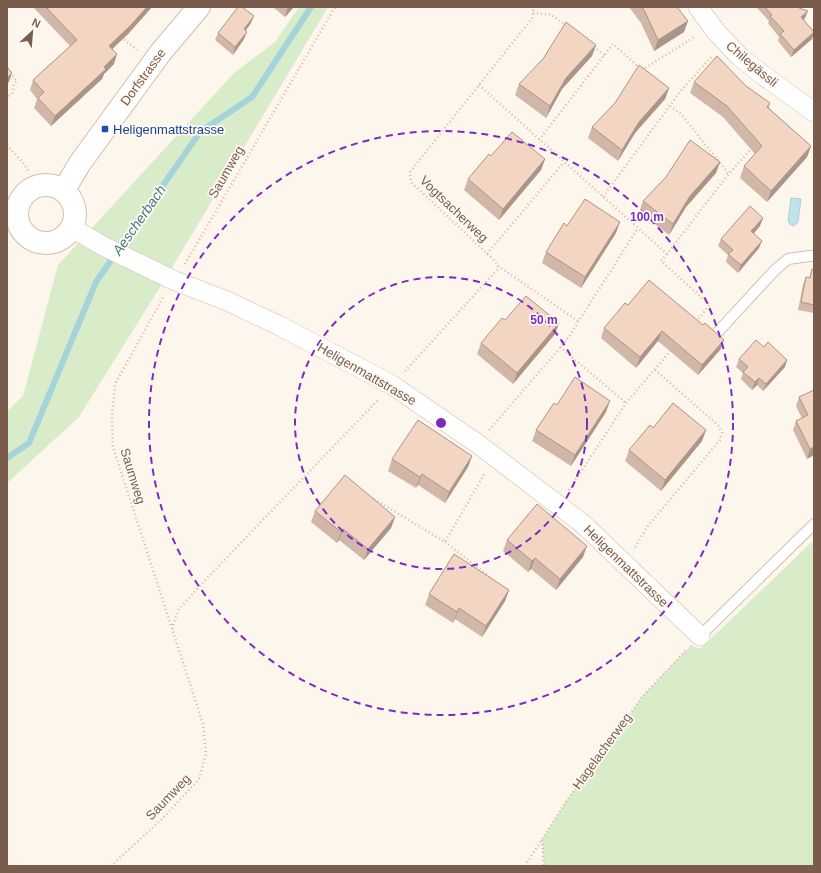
<svg xmlns="http://www.w3.org/2000/svg" width="821" height="873" font-family="Helvetica,sans-serif">
<style>
.green{fill:#d8ecc9}
.water{fill:#bfe3e8;stroke:#a5d3da}
.lines{fill:none;stroke-linecap:round;stroke-linejoin:round}
.stream{stroke:#a5d3da;stroke-width:6}
.service-casing{stroke:#d1beb0;stroke-width:12}
.minor-casing{stroke:#d1beb0;stroke-width:20}
.tertiary-casing{stroke:#d1beb0;stroke-width:24}
.path{stroke:#d9b8a5;stroke-width:2.5;stroke-dasharray:1 3;stroke-linecap:butt}
.service{stroke:#fff;stroke-width:10}
.minor{stroke:#fff;stroke-width:19}
.tertiary{stroke:#fff;stroke-width:22}
.wall{fill:#d1b7a8}
.shaded-wall{fill:#aa9588}
.building{fill:#f3d5c3;stroke:#aa9588}
.ring{fill:none;stroke:#7b2cbf;stroke-width:2;stroke-dasharray:7 5}
.transit-dot{fill:#1a4fb4;stroke:#fffaf3;stroke-width:1.5}
.labels{text-anchor:middle;dominant-baseline:central;stroke-width:3.5;stroke-linejoin:round;paint-order:stroke}
.street-label{font-size:13px;fill:#7a5c4d;stroke:#fffaf3}
.transit-label{font-size:13px;fill:#164399;stroke:#fffaf3;text-anchor:start}
.water-label{font-size:14px;font-style:italic;fill:#437c86;stroke:#fffaf3}
.centre{fill:#7b2cbf;stroke:#fffaf3;stroke-width:2}
.ring-label{font-size:12px;text-anchor:middle;font-weight:bold;fill:#7b2cbf;stroke:#fffaf3;stroke-width:3.5;stroke-linejoin:round;paint-order:stroke}
</style>
<rect width="100%" height="100%" fill="#fdf6ec"/>
<path class="green" d="M 299,7 L 328,7 L 170,271 L 79,417 L 7,483 L 7,411 L 23,396 L 58,265 L 234,73 L 275,42 Z
M 814,540 L 814,866 L 544,866 L 542,840 L 567,800 L 642,697 L 691,645 L 700,649 Z"/>
<path class="water" d="M 791,198 L 801,199 L 798,222 L 796,224 L 793,226 L 790,224 L 788,221 Z"/>
<g class="lines">
<path class="stream" d="M 7,458 L 29,443 L 96,282 L 200,132 L 252,97 L 311,7"/>
<g class="service-casing">
<path id="service" d="M 714,336 L 775,270 L 788,259 L 809,256 L 814,256
M 700,636 L 814,524"/>
</g>
<g class="minor-casing">
<path id="minor" d="M 698,7 L 717,33 L 740,57 L 760,73 L 814,112
M 72,228 L 103,246 L 173,280 L 227,301 L 280,326 L 392,385 L 478,444 L 583,524 L 700,636"/>
</g>
<g class="tertiary-casing">
<path id="tertiary" d="M17 214a29 29 0 1 1 58 0a29 29 0 1 1-58 0Z
M 64,190 L 80,163 L 161,52 L 199,7"/>
</g>
<path class="path" d="M 533,13 L 552,15 L 566,26
M 121,37 L 137,50
M 594,47 L 604,55
M 7,70 L 17,81 L 14,84 L 12,94 L 7,97
M 479,85 L 667,254 L 727,176 L 752,148
M 670,106 L 681,114 L 729,174
M 539,140 L 613,44 L 642,70 L 696,36
M 7,145 L 24,164 L 29,172
M 603,197 L 679,93 L 713,55
M 487,254 L 564,162
M 667,254 L 661,261 L 710,305 L 695,323
M 185,264 L 335,7
M 498,266 L 578,321
M 560,347 L 626,403
M 405,371 L 497,270 L 498,266 L 496,262 L 411,182 L 410,172 L 533,17 L 533,7
M 489,430 L 566,341 L 638,228
M 569,490 L 626,403 L 672,349
M 374,499 L 445,542 L 485,473
M 445,542 L 490,577
M 635,547 L 647,527 L 720,440 L 722,433 L 719,426 L 654,369
M 172,629 L 178,610 L 210,575 L 378,400
M 542,840 L 544,866
M 111,866 L 163,818 L 199,779 L 206,754 L 203,724 L 113,447 L 112,415 L 115,384 L 164,296
M 525,866 L 567,800 L 642,697 L 687,649"/>
<use href="#service" class="service"/>
<use href="#minor" class="minor"/>
<use href="#tertiary" class="tertiary"/>
</g>
<path class="wall" d="M 33,7 L 152,7 L 128,34 L 112,49 L 114,64 L 104,74 L 102,79 L 51,126 L 34,108 L 37,99 L 30,90 L 33,80 L 70,46 Z
M 274,7 L 294,7 L 285,17 L 274,8 Z
M 629,7 L 677,7 L 684,32 L 654,51 L 641,23 Z
M 756,7 L 798,7 L 805,18 L 804,20 L 814,32 L 812,39 L 791,57 L 778,41 L 779,37 L 768,23 L 769,21 Z
M 251,23 L 246,30 L 244,39 L 233,55 L 215,40 L 218,33 Z
M 596,45 L 592,56 L 562,89 L 546,118 L 515,95 L 519,84 Z
M 694,82 L 746,86 L 770,103 L 769,108 L 811,146 L 807,157 L 767,202 L 740,178 L 744,166 L 755,154 L 723,117 L 690,93 Z
M 669,88 L 665,99 L 635,133 L 618,161 L 588,138 L 592,127 Z
M 545,159 L 541,170 L 499,220 L 464,190 L 468,179 Z
M 720,162 L 716,173 L 686,207 L 669,235 L 639,212 L 643,201 Z
M 567,226 L 616,233 L 581,288 L 542,263 L 546,252 Z
M 760,226 L 754,233 L 759,248 L 738,273 L 726,262 L 728,255 L 718,246 L 721,239 Z
M 812,269 L 814,269 L 814,313 L 798,310 L 803,285 L 806,277 L 809,278 Z
M 628,305 L 703,325 L 724,340 L 720,350 L 698,375 L 658,341 L 636,368 L 601,338 L 604,328 Z
M 505,320 L 559,323 L 555,334 L 513,384 L 477,354 L 481,343 Z
M 739,359 L 785,367 L 763,391 L 757,385 L 752,390 L 741,379 L 743,373 L 736,367 Z
M 814,390 L 814,455 L 807,459 L 793,430 L 796,421 L 802,418 L 796,406 L 799,397 Z
M 606,412 L 571,466 L 532,441 L 536,430 Z
M 653,428 L 706,430 L 702,441 L 661,491 L 625,461 L 629,450 Z
M 472,456 L 468,467 L 445,503 L 418,485 L 416,488 L 388,471 L 392,459 Z
M 315,511 L 395,517 L 391,528 L 364,560 L 339,540 L 337,543 L 311,522 Z
M 507,540 L 583,557 L 556,590 L 531,569 L 528,572 L 503,551 Z
M 509,590 L 505,601 L 482,637 L 455,619 L 453,623 L 425,605 L 429,594 Z"/>
<path class="shaded-wall" d="M 147,7 L 152,7 L 128,34 L 106,55 L 109,46 Z
M 288,7 L 294,7 L 285,17 Z
M 808,11 L 805,18 L 798,24 L 801,17 Z
M 254,16 L 251,23 L 241,37 L 244,29 Z
M 688,21 L 684,32 L 654,51 L 658,40 Z
M 247,32 L 244,39 L 233,55 L 235,47 Z
M 814,32 L 812,39 L 791,57 L 794,50 Z
M 596,45 L 592,56 L 562,89 L 546,118 L 550,106 L 566,78 Z
M 117,54 L 114,64 L 104,74 L 102,79 L 51,126 L 55,116 Z
M 12,73 L 9,82 L 7,84 L 7,78 Z
M 669,88 L 665,99 L 635,133 L 618,161 L 622,150 L 639,122 Z
M 811,146 L 807,157 L 767,202 L 771,191 Z
M 545,159 L 541,170 L 499,220 L 503,209 Z
M 720,162 L 716,173 L 686,207 L 669,235 L 673,224 L 690,196 Z
M 763,218 L 760,226 L 749,239 L 751,231 Z
M 620,222 L 616,233 L 581,288 L 585,277 Z
M 762,241 L 759,248 L 738,273 L 741,265 Z
M 559,323 L 555,334 L 513,384 L 517,373 Z
M 662,331 L 658,341 L 636,368 L 640,357 Z
M 724,340 L 720,350 L 698,375 L 702,365 Z
M 787,360 L 785,367 L 763,391 L 766,384 Z
M 759,378 L 757,385 L 752,390 L 755,382 Z
M 610,401 L 606,412 L 571,466 L 575,455 Z
M 706,430 L 702,441 L 661,491 L 665,480 Z
M 814,447 L 814,455 L 807,459 L 810,449 Z
M 472,456 L 468,467 L 445,503 L 449,492 Z
M 422,474 L 418,485 L 416,488 L 420,477 Z
M 395,517 L 391,528 L 364,560 L 368,549 Z
M 343,529 L 339,540 L 337,543 L 341,532 Z
M 587,546 L 583,557 L 556,590 L 560,579 Z
M 535,558 L 531,569 L 528,572 L 532,561 Z
M 509,590 L 505,601 L 482,637 L 486,626 Z
M 459,608 L 455,619 L 453,623 L 457,612 Z"/>
<path class="building" d="M 46,7 L 147,7 L 131,25 L 109,46 L 117,54 L 104,67 L 106,69 L 55,116 L 38,98 L 44,92 L 33,80 L 77,40 Z
M 238,7 L 242,7 L 254,16 L 244,29 L 247,32 L 235,47 L 218,33 Z
M 642,7 L 677,7 L 688,21 L 658,40 L 645,12 Z
M 765,7 L 798,7 L 799,8 L 808,11 L 801,17 L 814,32 L 794,50 L 780,34 L 784,31 L 770,16 L 772,15 Z
M 566,22 L 596,45 L 566,78 L 550,106 L 519,84 L 543,59 Z
M 717,56 L 746,86 L 770,103 L 767,107 L 811,146 L 771,191 L 744,166 L 762,146 L 727,106 L 694,82 Z
M 639,65 L 669,88 L 639,122 L 622,150 L 592,127 L 615,103 Z
M 7,67 L 12,73 L 7,78 Z
M 512,132 L 545,159 L 503,209 L 468,179 L 489,154 L 491,156 Z
M 690,140 L 720,162 L 690,196 L 673,224 L 643,201 L 666,177 Z
M 585,199 L 620,222 L 585,277 L 546,252 L 564,223 L 567,226 Z
M 750,206 L 763,218 L 751,231 L 762,241 L 741,265 L 728,254 L 733,250 L 721,239 Z
M 812,269 L 814,269 L 814,305 L 801,302 L 806,277 L 810,278 Z
M 649,280 L 703,325 L 705,323 L 724,340 L 702,365 L 662,331 L 640,357 L 604,328 L 625,303 L 628,305 Z
M 526,296 L 559,323 L 517,373 L 481,343 L 502,318 L 505,320 Z
M 756,340 L 764,347 L 768,342 L 787,360 L 766,384 L 759,378 L 755,382 L 743,372 L 748,367 L 739,359 Z
M 575,377 L 610,401 L 575,455 L 536,430 L 554,403 L 557,405 Z
M 814,390 L 814,447 L 810,449 L 796,421 L 808,415 L 799,397 Z
M 673,403 L 706,430 L 665,480 L 629,450 L 650,425 L 653,428 Z
M 418,420 L 472,456 L 449,492 L 422,474 L 420,477 L 392,459 Z
M 345,475 L 395,517 L 368,549 L 343,529 L 341,532 L 315,511 Z
M 537,504 L 587,546 L 560,579 L 535,558 L 532,561 L 507,540 Z
M 454,554 L 509,590 L 486,626 L 459,608 L 457,612 L 429,594 Z"/>
<g class="ring">
<circle cx="441" cy="423" r="146"/>
<circle cx="441" cy="423" r="292"/>
</g>
<rect class="transit-dot" x="101" y="125" width="8" height="8" rx="2"/>
<g class="labels">
<g class="street-label">
<text transform="translate(752 64) rotate(40)">Chilegässli</text>
<text transform="translate(143 77) rotate(-54)">Dorfstrasse</text>
<text transform="translate(226 172) rotate(-60)">Saumweg</text>
<text transform="translate(454 209) rotate(44)">Vogtsacherweg</text>
<text transform="translate(367 374) rotate(30)">Heligenmattstrasse</text>
<text transform="translate(133 476) rotate(73)">Saumweg</text>
<text transform="translate(626 566) rotate(44)">Heligenmattstrasse</text>
<text transform="translate(602 751) rotate(-54)">Hagelacherweg</text>
<text transform="translate(168 797) rotate(-46)">Saumweg</text>
</g>
<g class="transit-label">
<text x="113" y="129">Heligenmattstrasse</text>
</g>
<g class="water-label">
<text transform="translate(139 220) rotate(-55)">Aescherbach</text>
</g>
</g>
<circle cx="441" cy="423" r="6" class="centre"/>
<g class="ring-label">
<text x="647" y="221">100 m</text>
<text x="544" y="324">50 m</text>
</g>
<rect width="821" height="873" fill="none" stroke="#7a5c4d" stroke-width="16"/>
<g transform="translate(32 32) rotate(26)" stroke="#fffaf3" stroke-width="3" paint-order="stroke">
<path d="M0-3L7 15L0 10L-7 15Z" fill="#7a5c4d"/>
<text y="-6" font-size="11" font-weight="bold" text-anchor="middle" fill="#7a5c4d">N</text>
</g>
</svg>
